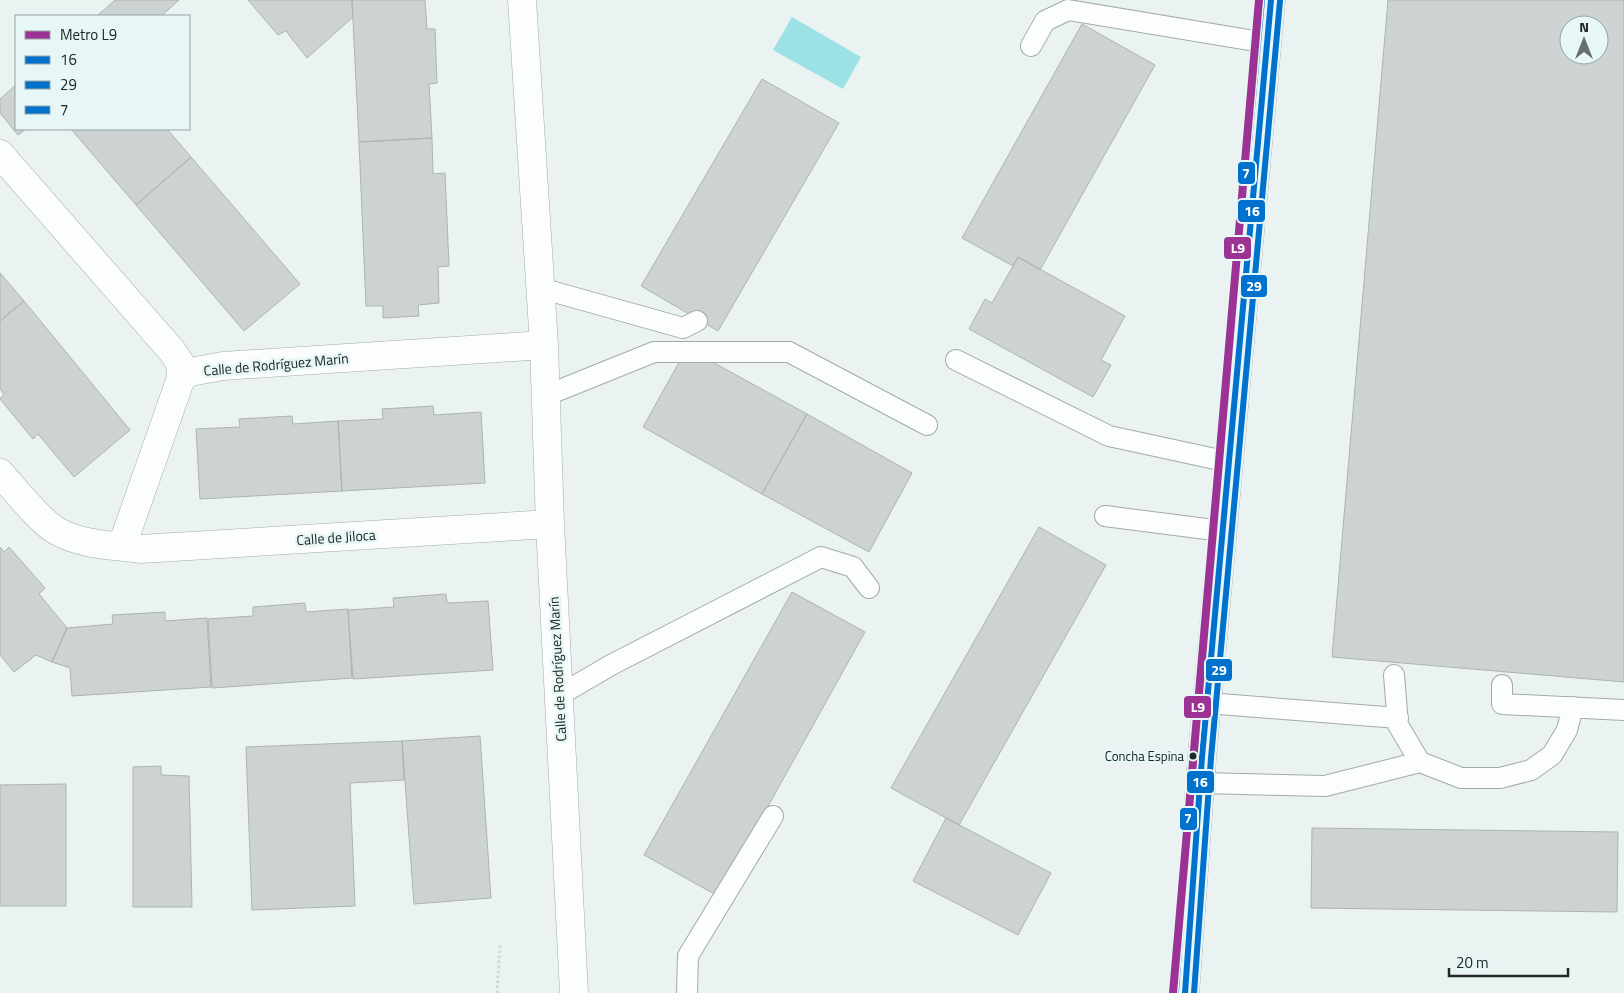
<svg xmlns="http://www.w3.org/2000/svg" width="1624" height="993" font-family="'Titillium Web',sans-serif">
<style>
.water{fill:#9ce1e5}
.building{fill:#cdd3d3;stroke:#adb3b3;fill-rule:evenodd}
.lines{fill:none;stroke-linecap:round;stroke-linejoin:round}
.lane-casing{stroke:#a4aaaa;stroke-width:22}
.street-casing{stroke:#a4aaaa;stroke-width:29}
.secondary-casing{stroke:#a4aaaa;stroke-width:29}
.path{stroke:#d3d6d6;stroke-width:3;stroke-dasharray:2.5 2.5;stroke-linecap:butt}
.lane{stroke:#fcfdfd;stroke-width:20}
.street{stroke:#fcfdfd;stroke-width:28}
.secondary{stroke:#fcfdfd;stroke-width:28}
.bus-1-casing{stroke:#e7f6f6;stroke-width:10}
.bus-2-casing{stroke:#e7f6f6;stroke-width:10}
.bus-3-casing{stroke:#e7f6f6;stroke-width:10}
.bus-1{stroke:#0072ce;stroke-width:6}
.bus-2{stroke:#0072ce;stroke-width:6}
.bus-3{stroke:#0072ce;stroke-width:6}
.metro-1-casing{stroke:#e7f6f6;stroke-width:11}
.metro-1{stroke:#9c3293;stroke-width:8}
.bus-dot{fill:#212727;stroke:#e7f6f6;stroke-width:2}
.labels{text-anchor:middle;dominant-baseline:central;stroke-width:5;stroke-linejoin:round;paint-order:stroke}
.bus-label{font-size:13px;fill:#212727;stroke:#e7f6f6;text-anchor:end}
.street-label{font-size:14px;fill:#212727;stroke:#e7f6f6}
.line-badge{stroke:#e7f6f6;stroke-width:2}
.badge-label{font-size:14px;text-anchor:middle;font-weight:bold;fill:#fff}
</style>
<rect width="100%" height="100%" fill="#eaf2f2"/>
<path class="water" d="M 792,17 L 861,57 L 843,89 L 773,50 Z"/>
<path class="building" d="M 115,0 L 179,0 L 161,16 L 97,16 Z
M 248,0 L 352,0 L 353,17 L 307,58 L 286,31 L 278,35 Z
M 352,0 L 425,0 L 427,29 L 435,29 L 437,83 L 429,84 L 432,138 L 359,142 Z
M 1388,0 L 1624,0 L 1624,682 L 1332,657 ZM 1569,25 L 1599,25 L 1599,55 L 1569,55 Z
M 1082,24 L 1155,65 L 1040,270 L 1018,257 L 1013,266 L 962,238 Z
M 762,79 L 839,123 L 718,331 L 641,286 Z
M 16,85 L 16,129 L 26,129 L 18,135 L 0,113 L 0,99 Z
M 71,129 L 167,129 L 191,157 L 136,205 Z
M 432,138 L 433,174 L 445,173 L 449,266 L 438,267 L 439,303 L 418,305 L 419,316 L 383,318 L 383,306 L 366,306 L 359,142 Z
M 191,157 L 300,284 L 244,331 L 136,205 Z
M 1018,257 L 1125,316 L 1101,360 L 1111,365 L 1093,397 L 969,329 L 985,299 L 992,303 Z
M 0,273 L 24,301 L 0,321 Z
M 24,301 L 130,430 L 74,477 L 38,434 L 33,439 L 0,399 L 4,394 L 0,389 L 0,321 Z
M 687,348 L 807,414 L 762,494 L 643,427 Z
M 433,406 L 434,415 L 481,412 L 485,483 L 342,491 L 338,421 L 383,419 L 382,409 Z
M 807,414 L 912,473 L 869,552 L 762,494 Z
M 292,416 L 293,424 L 338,421 L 342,491 L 200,499 L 196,429 L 240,427 L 239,419 Z
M 1039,527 L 1106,565 L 959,825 L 891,788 Z
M 0,547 L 4,552 L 9,547 L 45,588 L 39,594 L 67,628 L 52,662 L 36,655 L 14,672 L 0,655 Z
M 792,592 L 865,632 L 718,896 L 644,855 Z
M 446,594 L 447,603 L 488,601 L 493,670 L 353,679 L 348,610 L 394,607 L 393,598 Z
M 305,603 L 306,612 L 348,609 L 352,678 L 212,688 L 208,619 L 253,616 L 253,607 Z
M 165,612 L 165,621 L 207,618 L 211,687 L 72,696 L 70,668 L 52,662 L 67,628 L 113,624 L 112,615 Z
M 480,736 L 491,898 L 414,904 L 402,741 Z
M 402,741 L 404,780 L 350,783 L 355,906 L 252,910 L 246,747 Z
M 161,766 L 161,775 L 189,776 L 192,907 L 133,907 L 133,767 Z
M 66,784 L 66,906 L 0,906 L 0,785 Z
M 946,818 L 1051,873 L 1018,935 L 913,881 Z
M 1312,828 L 1618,832 L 1617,912 L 1311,908 Z"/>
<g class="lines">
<g class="lane-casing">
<path id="lane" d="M 1031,46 L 1045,21 L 1068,10 L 1267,43
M 540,288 L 683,328 L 697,321
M 956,360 L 1109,436 L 1229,462
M 545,396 L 654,352 L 789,352 L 927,425
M 1105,516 L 1222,531
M 1394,675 L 1398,725 L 1420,762 L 1461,778 L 1500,778 L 1531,770 L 1552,755 L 1567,730 L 1573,707
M 1502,685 L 1502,704 L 1624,710
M 558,696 L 611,665 L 821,557 L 853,567 L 869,588
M 1207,703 L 1398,718
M 1200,783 L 1325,786 L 1420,762
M 687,993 L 688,956 L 773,816"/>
</g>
<g class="street-casing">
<path id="street" d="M 522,0 L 544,345 L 550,524 L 574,993
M 0,154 L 172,351 L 180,363 L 181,378 L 122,546
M 181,378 L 190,372 L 223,366 L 544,345
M 0,473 C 14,488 40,522 57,531 C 81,545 113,545 140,549 L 550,524"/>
</g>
<g class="secondary-casing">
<path id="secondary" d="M 1185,993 L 1202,757 L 1271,0"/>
</g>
<path class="path" d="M 497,993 L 500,945"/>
<use href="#lane" class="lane"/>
<use href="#street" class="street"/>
<use href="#secondary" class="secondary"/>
<g class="bus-1-casing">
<path id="bus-1" d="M 1185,993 L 1202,757 L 1271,0"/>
</g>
<g class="bus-2-casing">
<path id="bus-2" d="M 1194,993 L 1211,758 L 1280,1"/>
</g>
<g class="bus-3-casing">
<path id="bus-3" d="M 1176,992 L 1193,756 L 1262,0"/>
</g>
<use href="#bus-1" class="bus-1"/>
<use href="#bus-2" class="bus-2"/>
<use href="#bus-3" class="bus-3"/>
<g class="metro-1-casing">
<path id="metro-1" d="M 1173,993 L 1259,0"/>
</g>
<use href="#metro-1" class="metro-1"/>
</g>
<circle class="bus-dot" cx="1193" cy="756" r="4.5"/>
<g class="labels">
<g class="bus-label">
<text x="1184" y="756">Concha Espina</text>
</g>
<g class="street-label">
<text transform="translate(276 364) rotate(-5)">Calle de Rodríguez Marín</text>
<text transform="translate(336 537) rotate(-4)">Calle de Jiloca</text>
<text transform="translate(557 669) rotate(-93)">Calle de Rodríguez Marín</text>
</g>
</g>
<g class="line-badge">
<rect x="1237" y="161" width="19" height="24" rx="5" fill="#0072ce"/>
<rect x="1237" y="199" width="29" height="24" rx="5" fill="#0072ce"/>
<rect x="1223" y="236" width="29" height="24" rx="5" fill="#9c3293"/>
<rect x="1240" y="274" width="28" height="24" rx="5" fill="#0072ce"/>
<rect x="1205" y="658" width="28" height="24" rx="5" fill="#0072ce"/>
<rect x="1183" y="695" width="29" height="24" rx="5" fill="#9c3293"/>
<rect x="1186" y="770" width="29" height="24" rx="5" fill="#0072ce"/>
<rect x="1179" y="807" width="19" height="24" rx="5" fill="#0072ce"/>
</g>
<g class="badge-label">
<text x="1246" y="178">7</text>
<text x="1252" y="216">16</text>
<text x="1238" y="253">L9</text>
<text x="1254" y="291">29</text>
<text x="1219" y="675">29</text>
<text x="1198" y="712">L9</text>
<text x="1200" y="787">16</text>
<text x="1188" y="823">7</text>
</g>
<rect x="15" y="15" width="175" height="115" fill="#e7f6f6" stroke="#98a3a3"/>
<rect x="25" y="31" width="25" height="8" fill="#9c3293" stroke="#98a3a3"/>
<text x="60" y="40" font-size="15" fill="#212727">Metro L9</text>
<rect x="25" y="56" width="25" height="8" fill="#0072ce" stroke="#98a3a3"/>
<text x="60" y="65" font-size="15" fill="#212727">16</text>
<rect x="25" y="81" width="25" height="8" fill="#0072ce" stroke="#98a3a3"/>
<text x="60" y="90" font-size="15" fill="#212727">29</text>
<rect x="25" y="106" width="25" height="8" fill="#0072ce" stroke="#98a3a3"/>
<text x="60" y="115" font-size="15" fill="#212727">7</text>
<g transform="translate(1584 40)"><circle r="24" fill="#e7f6f6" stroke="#98a3a3"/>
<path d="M0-4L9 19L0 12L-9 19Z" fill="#676e6e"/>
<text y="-8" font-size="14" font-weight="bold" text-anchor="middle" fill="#212727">N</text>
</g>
<path d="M1449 968v8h119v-8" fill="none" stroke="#212727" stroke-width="2.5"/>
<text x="1456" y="968" font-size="15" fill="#212727" stroke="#e7f6f6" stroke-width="4" paint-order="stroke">20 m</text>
</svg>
